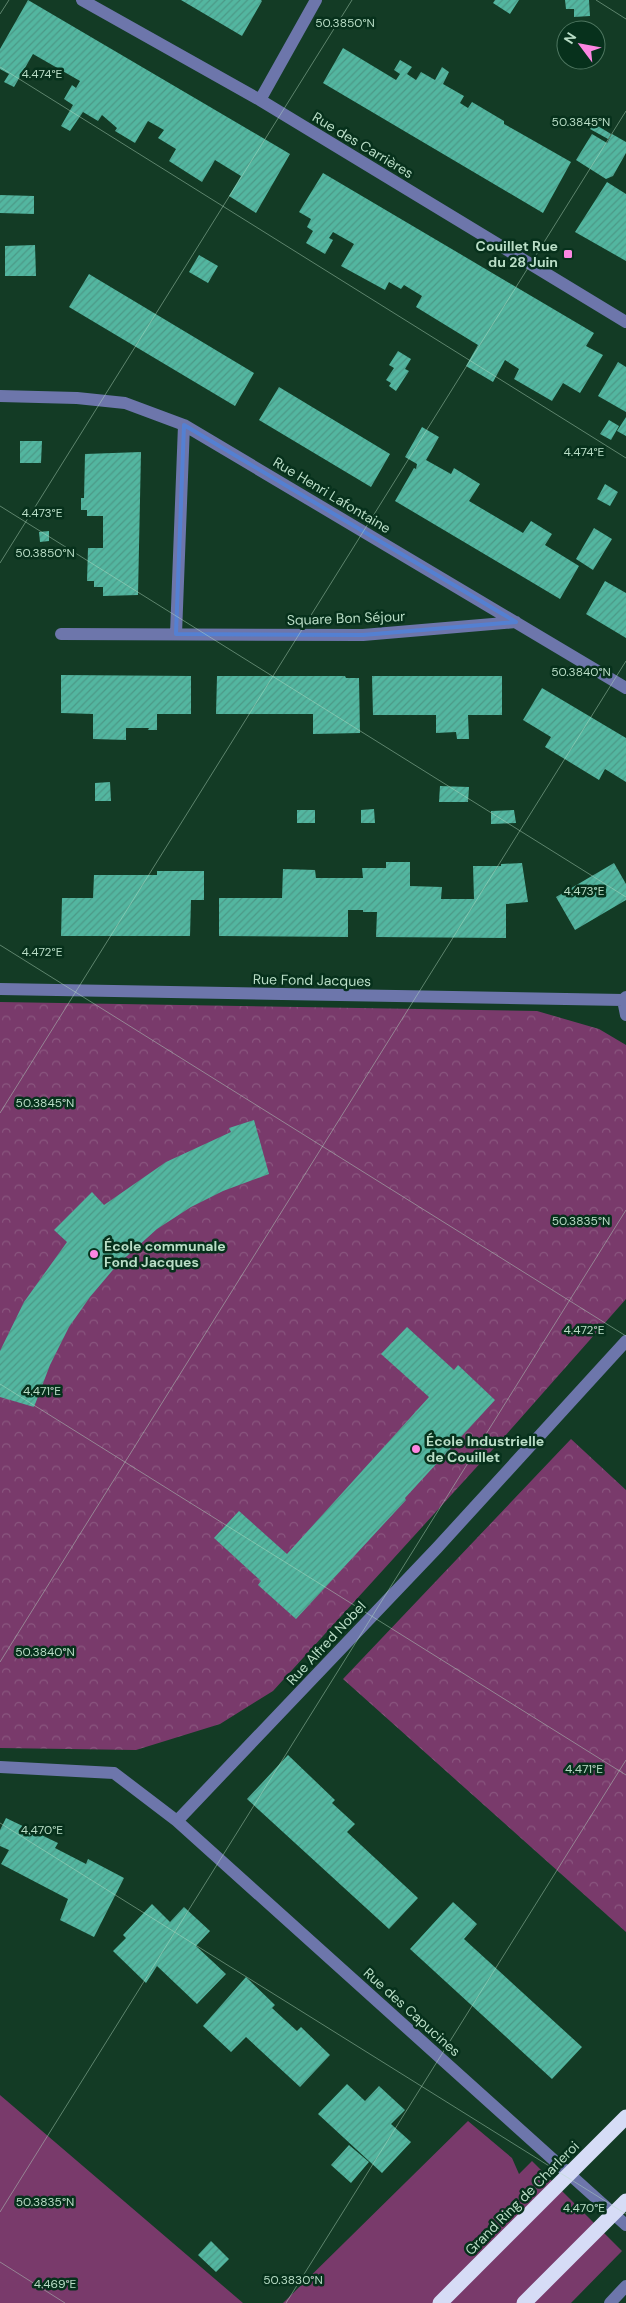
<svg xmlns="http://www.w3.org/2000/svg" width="626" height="2303" font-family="'DM Sans',sans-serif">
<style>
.green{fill:#793a6b}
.forest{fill:url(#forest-crowns)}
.building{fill:url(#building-hatch)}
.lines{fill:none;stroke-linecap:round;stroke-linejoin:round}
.minor{stroke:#6d76ab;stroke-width:12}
.highway-bridge{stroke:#d6dcf6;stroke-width:15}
.marked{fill:none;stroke:#5480d2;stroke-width:4;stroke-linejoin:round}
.ticks{fill:none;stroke:#b9ddc6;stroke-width:1;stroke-opacity:0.45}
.poi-dot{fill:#fd86e2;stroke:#07311c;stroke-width:2}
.labels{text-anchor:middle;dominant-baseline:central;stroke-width:5;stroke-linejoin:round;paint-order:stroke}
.street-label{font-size:14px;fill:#b9ddc6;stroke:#07311c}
.poi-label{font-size:14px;font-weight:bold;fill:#b9ddc6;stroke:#07311c;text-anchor:start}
.ticks-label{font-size:12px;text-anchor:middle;fill:#b9ddc6;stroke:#07311c;stroke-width:5;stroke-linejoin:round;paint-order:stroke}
</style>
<defs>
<pattern id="forest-crowns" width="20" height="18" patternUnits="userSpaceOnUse" patternTransform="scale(1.25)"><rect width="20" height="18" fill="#793a6b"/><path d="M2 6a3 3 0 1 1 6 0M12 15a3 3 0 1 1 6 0" fill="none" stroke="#8a567f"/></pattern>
<pattern id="building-hatch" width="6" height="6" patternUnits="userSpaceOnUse" patternTransform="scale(1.25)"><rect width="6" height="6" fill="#53b6a0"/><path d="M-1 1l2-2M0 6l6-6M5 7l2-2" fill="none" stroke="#4c9987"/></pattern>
</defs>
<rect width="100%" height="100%" fill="#133b25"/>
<path class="green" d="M 0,2095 L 243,2303 L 0,2303 Z
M 468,2121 L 512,2158 L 519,2174 L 532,2161 L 622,2251 L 571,2303 L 283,2303 Z"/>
<path class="forest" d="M 0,1002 L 537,1011 L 599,1029 L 626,1045 L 626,1299 L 504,1437 L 273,1691 L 220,1724 L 136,1750 L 0,1748 Z
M 571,1439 L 626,1490 L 626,1932 L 343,1679 Z"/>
<path class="building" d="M 28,0 L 290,154 L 256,213 L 229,196 L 241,176 L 215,160 L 202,182 L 169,161 L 176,149 L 158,138 L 164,130 L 148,121 L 135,143 L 115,131 L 117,128 L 102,115 L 98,121 L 83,112 L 70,131 L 61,126 L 73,105 L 64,99 L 72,85 L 76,88 L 80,81 L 33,54 L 14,87 L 4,82 L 9,74 L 0,69 L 0,49 Z
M 181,0 L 261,0 L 262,1 L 242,36 Z
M 495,0 L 519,0 L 510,14 L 493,3 Z
M 565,0 L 589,0 L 590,16 L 574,17 L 574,9 L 566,9 Z
M 343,48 L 396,80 L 400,74 L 394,70 L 400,60 L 412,67 L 407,74 L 416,80 L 421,72 L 435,80 L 442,67 L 449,72 L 443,84 L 464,96 L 460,103 L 468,108 L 472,102 L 504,121 L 504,124 L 513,129 L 571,162 L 543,213 L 323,83 Z
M 583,60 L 594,60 L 591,65 Z
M 593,123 L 611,134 L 608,139 L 590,129 Z
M 592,134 L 607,143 L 612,134 L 626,142 L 626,153 L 613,176 L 606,179 L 576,160 Z
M 323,173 L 594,333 L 586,346 L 603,355 L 580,393 L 563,383 L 552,401 L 514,379 L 519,369 L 505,360 L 493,382 L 466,366 L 478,345 L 416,307 L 422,296 L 404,285 L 401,289 L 389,282 L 385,290 L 341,266 L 354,244 L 333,232 L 329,238 L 333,240 L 325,254 L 306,243 L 313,231 L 307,227 L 311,219 L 299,212 Z
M 607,182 L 626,194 L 626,261 L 575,232 Z
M 0,195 L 34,196 L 34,214 L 0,213 Z
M 35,245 L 36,276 L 5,276 L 5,246 Z
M 199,255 L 218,266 L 208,283 L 189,272 Z
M 89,274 L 254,373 L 235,406 L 69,307 Z
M 398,351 L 411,359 L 405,369 L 409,371 L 396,391 L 389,386 L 391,383 L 386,380 L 394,368 L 389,365 Z
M 618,362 L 626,367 L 626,412 L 598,396 Z
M 279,387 L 390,454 L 371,487 L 259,420 Z
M 626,417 L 626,436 L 617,431 Z
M 609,420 L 619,426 L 611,440 L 600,434 Z
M 422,427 L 439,437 L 426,460 L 451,474 L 454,468 L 480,484 L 469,501 L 523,533 L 531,521 L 552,534 L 545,545 L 579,566 L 560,599 L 395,501 L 414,468 L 416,469 L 417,464 L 405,457 Z
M 20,441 L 42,441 L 41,463 L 20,463 Z
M 141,452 L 138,595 L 103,596 L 103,587 L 94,587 L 94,581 L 87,581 L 88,548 L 103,548 L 103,516 L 87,516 L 87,510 L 81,510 L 81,498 L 84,498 L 85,454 Z
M 605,484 L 618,492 L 610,506 L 597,499 Z
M 594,528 L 612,539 L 593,570 L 576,559 Z
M 49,531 L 49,541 L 40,542 L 39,532 Z
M 605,581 L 626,593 L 626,638 L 586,614 Z
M 61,675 L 191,676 L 191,714 L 157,714 L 157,730 L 148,730 L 149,728 L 126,728 L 126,740 L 93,739 L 93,714 L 61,713 Z
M 217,676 L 345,676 L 346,678 L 359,678 L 360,733 L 313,734 L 313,714 L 216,714 Z
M 372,676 L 502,676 L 502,715 L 468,715 L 469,739 L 457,739 L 456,732 L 436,733 L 436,715 L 373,715 Z
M 542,688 L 626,738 L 626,782 L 605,769 L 599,780 L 545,747 L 551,737 L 523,720 Z
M 110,782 L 111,801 L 95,801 L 95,783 Z
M 440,786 L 469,787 L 468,802 L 439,802 Z
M 374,809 L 375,823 L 361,823 L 361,810 Z
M 297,810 L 315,810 L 315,823 L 297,823 Z
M 514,810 L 516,823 L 491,824 L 491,811 Z
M 386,862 L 410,862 L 410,886 L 442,887 L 441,899 L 474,899 L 473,866 L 501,866 L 501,864 L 522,863 L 528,902 L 506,904 L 506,938 L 376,937 L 377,912 L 363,912 L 363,910 L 348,910 L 348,937 L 219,936 L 219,898 L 282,898 L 283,869 L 315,870 L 316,878 L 363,878 L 362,868 L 386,868 Z
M 614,863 L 626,884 L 626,900 L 575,930 L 556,897 Z
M 157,871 L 204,871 L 204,900 L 191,900 L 190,936 L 61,936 L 62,898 L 93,898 L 94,875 L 157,875 Z
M 254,1120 L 269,1174 L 223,1191 L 191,1207 L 157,1229 L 117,1265 L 90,1297 L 69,1327 L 50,1365 L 34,1407 L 0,1397 L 0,1351 L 24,1302 L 67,1242 L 54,1230 L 92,1192 L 104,1205 L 166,1162 L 231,1132 L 229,1128 Z
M 407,1327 L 454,1370 L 458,1365 L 495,1400 L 405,1498 L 406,1500 L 296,1619 L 258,1585 L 261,1581 L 214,1538 L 239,1511 L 287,1554 L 429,1397 L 381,1354 Z
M 288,1755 L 335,1800 L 332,1803 L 355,1824 L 347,1832 L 418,1898 L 389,1929 L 247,1799 Z
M 6,1818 L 58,1843 L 55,1848 L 86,1864 L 88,1859 L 124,1878 L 94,1937 L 60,1920 L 68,1899 L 1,1864 L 9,1850 L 0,1846 L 0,1830 Z
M 453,1902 L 477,1924 L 464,1939 L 582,2047 L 552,2079 L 410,1949 Z
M 152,1904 L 170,1922 L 184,1907 L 210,1931 L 196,1946 L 226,1974 L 197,2004 L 157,1966 L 146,1983 L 113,1951 L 126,1938 L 123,1935 Z
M 246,1977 L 275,2005 L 272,2008 L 285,2020 L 297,2031 L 301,2027 L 330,2055 L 300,2087 L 246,2037 L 231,2052 L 203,2026 Z
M 347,2084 L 365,2101 L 379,2086 L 405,2110 L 391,2124 L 411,2142 L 382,2173 L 318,2114 Z
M 349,2145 L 369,2162 L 351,2183 L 331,2165 Z
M 211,2241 L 229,2259 L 216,2272 L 198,2255 Z"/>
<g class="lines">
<path class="minor" d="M 82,0 L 260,100 L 626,322
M 260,100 L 316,0
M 0,396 L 77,398 L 125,403 L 184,425 L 626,688
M 61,634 L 363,635 L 516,622
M 176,634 L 184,425
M 0,989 L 623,1000
M 626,997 L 623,1000 L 626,1015
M 0,1767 L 114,1773 L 177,1821 L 626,2225
M 177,1821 L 437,1548 L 626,1341
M 610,2303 L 626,2286"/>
<path class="highway-bridge" d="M 440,2303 L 626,2117
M 524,2303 L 626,2201"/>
</g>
<path class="marked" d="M 184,425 L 516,622 L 363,635 L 176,634 Z"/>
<path class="ticks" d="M 596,0 L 626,19M 0,14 L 9,0M 0,67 L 626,458M 0,506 L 626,897M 0,563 L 352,0M 0,945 L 626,1336M 0,1113 L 626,111M 0,1384 L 626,1775M 0,1662 L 626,661M 0,1823 L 626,2214M 0,2212 L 626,1210M 0,2262 L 65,2303M 286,2303 L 626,1760"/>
<g class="poi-dot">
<rect x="563" y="249" width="10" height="10" rx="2.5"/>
<circle cx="94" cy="1254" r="5"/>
<circle cx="416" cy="1449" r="5"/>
</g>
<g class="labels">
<g class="street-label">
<text transform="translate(363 145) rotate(31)">Rue des Carrières</text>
<text transform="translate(332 495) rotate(31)">Rue Henri Lafontaine</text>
<text transform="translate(346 618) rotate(-2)">Square Bon Séjour</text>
<text transform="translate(312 980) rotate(1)">Rue Fond Jacques</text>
<text transform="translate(326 1643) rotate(-47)">Rue Alfred Nobel</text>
<text transform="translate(412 2012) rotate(42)">Rue des Capucines</text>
<text transform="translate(522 2198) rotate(-45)">Grand Ring de Charleroi</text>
</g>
<g class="poi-label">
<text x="558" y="246" text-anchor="end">Couillet Rue<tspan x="558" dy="16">du 28 Juin</tspan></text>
<text x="104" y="1246">École communale<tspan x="104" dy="16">Fond Jacques</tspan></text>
<text x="426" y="1441">École Industrielle<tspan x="426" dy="16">de Couillet</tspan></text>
</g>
</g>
<g class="ticks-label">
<text x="345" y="27">50.3850°N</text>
<text x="42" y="78">4.474°E</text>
<text x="581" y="126">50.3845°N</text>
<text x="584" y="456">4.474°E</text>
<text x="42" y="517">4.473°E</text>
<text x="45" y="557">50.3850°N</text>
<text x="581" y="676">50.3840°N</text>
<text x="584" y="895">4.473°E</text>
<text x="42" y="956">4.472°E</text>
<text x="45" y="1107">50.3845°N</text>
<text x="581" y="1225">50.3835°N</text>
<text x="584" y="1334">4.472°E</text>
<text x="42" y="1395">4.471°E</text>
<text x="45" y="1656">50.3840°N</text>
<text x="584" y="1773">4.471°E</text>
<text x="42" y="1834">4.470°E</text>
<text x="45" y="2206">50.3835°N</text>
<text x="584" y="2212">4.470°E</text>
<text x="293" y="2284">50.3830°N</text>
<text x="55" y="2288">4.469°E</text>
</g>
<g transform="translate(581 45) rotate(302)"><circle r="24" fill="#07311c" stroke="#4e7660"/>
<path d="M0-4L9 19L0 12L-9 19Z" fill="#fd86e2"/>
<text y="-8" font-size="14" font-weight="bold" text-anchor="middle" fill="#b9ddc6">N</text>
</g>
</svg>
